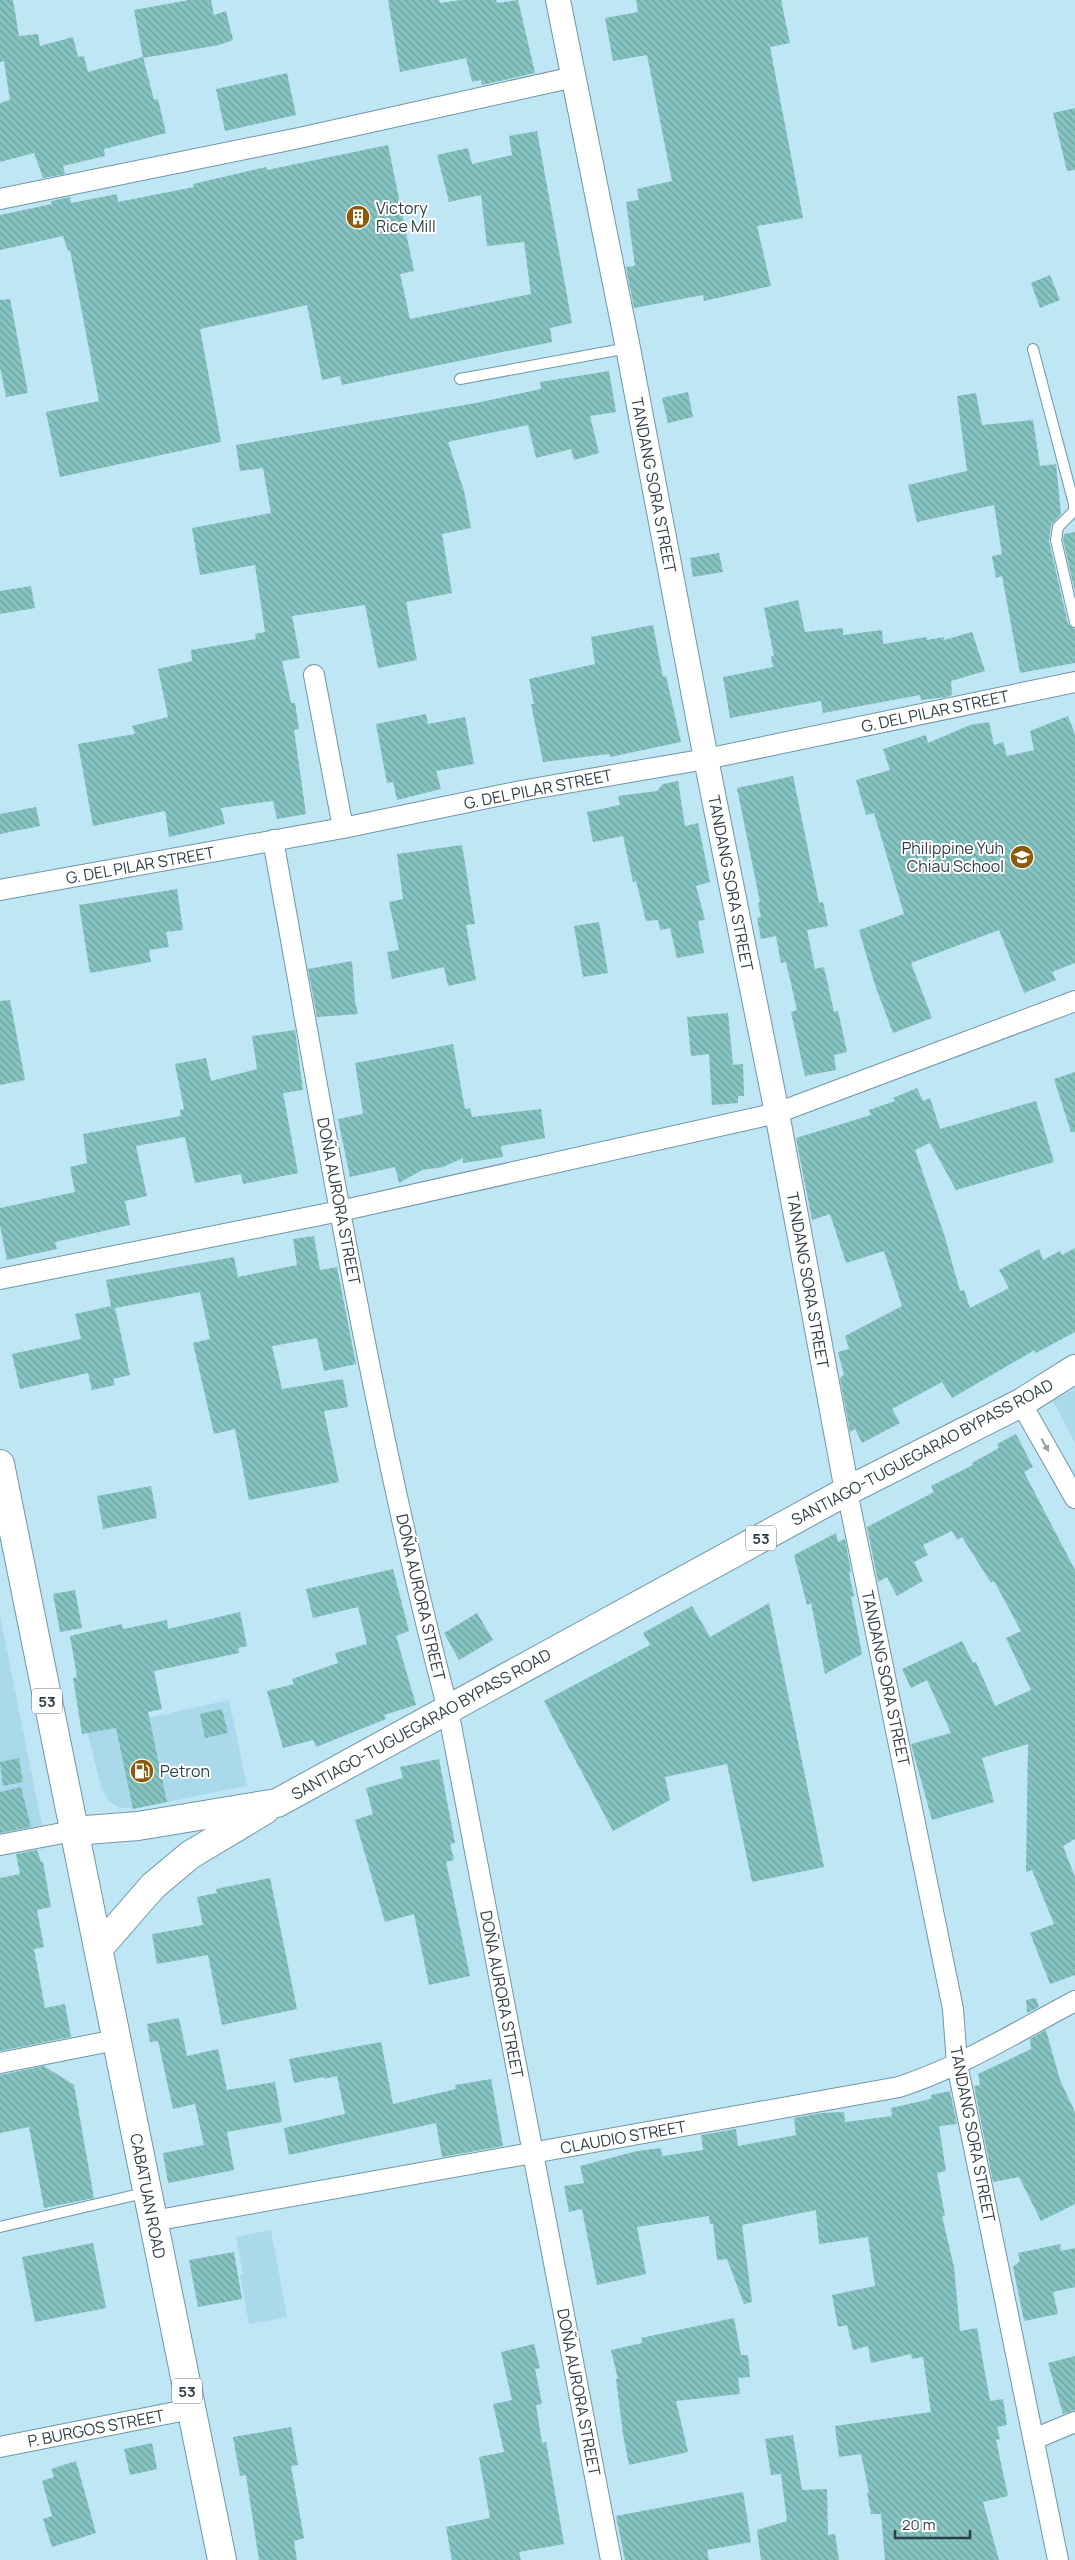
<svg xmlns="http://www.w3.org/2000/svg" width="1075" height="2560" font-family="Manrope,sans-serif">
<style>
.built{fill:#a9d9eb}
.building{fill:url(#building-back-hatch)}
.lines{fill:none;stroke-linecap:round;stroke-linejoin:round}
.service-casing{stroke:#7196a4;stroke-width:12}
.minor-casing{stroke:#7196a4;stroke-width:22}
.tertiary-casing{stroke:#7196a4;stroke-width:26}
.trunk-casing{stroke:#7196a4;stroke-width:30}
.service{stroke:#fff;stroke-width:10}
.minor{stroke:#fff;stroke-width:20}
.tertiary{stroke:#fff;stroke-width:24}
.trunk{stroke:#fff;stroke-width:28}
.oneway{fill:#969ea2}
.labels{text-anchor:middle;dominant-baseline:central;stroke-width:4;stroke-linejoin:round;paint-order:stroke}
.shield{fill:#fff;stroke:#6d787c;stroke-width:1}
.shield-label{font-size:15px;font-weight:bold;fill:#2e3e44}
.poi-label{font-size:16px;fill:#2e3e44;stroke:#fff;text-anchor:start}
.street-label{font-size:16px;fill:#2e3e44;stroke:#fff}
</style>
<defs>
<pattern id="building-back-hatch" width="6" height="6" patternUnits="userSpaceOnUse" patternTransform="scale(1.25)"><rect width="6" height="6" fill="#85c4c1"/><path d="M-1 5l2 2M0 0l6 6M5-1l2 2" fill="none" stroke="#6da19e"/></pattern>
</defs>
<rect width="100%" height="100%" fill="#bee6f5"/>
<path class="built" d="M 1075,1389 L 1075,1443 L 1053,1401 Z
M 0,1615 L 42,1825 L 0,1834 Z
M 229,1700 L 247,1786 L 138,1808 L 120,1808 L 109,1801 L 101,1787 L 87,1731 Z
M 271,2230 L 287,2317 L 249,2324 L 240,2275 L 243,2274 L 236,2237 Z"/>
<path class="building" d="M 0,0 L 13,0 L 19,36 L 38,34 L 40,46 L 73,37 L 78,57 L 84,56 L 88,72 L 143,57 L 154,100 L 158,99 L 166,133 L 104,149 L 105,156 L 63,166 L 65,174 L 43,178 L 34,153 L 0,162 L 0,103 L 10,100 L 4,61 L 0,62 Z
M 189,0 L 211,0 L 214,15 L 226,11 L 233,40 L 219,45 L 143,58 L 134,10 Z
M 388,0 L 439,0 L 440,3 L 461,0 L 496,0 L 497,3 L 518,0 L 535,73 L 482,85 L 481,80 L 472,82 L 466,58 L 400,72 Z
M 636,0 L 781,0 L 790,43 L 770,47 L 803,218 L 757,226 L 771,286 L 704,301 L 703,295 L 634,308 L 626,267 L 635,266 L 626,202 L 639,200 L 637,189 L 672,181 L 647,55 L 613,61 L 605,18 L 638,12 Z
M 287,73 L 296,115 L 225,131 L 216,89 Z
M 1075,108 L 1075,170 L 1067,171 L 1053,113 Z
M 537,131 L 572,323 L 550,328 L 552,342 L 342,385 L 340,376 L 322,380 L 307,305 L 200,329 L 221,442 L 60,477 L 46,412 L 99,401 L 70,250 L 68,251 L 63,236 L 0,250 L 0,215 L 52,204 L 51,201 L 70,197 L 71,203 L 117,194 L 118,202 L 194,187 L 193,184 L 266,167 L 267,170 L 388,145 L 414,271 L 400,274 L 410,319 L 531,294 L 524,242 L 487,246 L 481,195 L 449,202 L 437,155 L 468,148 L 472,164 L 512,155 L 509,136 Z
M 1050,275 L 1060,300 L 1040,308 L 1031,283 Z
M 10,299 L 28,393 L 6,397 L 0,367 L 0,300 Z
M 609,371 L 616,412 L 590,416 L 599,453 L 574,460 L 571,449 L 536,458 L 528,425 L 448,442 L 464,491 L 471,528 L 442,534 L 452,593 L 406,602 L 417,660 L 378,668 L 365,605 L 292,616 L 300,658 L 282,661 L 291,703 L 295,703 L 299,729 L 294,730 L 306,814 L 277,819 L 273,801 L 221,808 L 225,824 L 169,837 L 165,811 L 93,826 L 78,744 L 135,734 L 132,726 L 168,717 L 158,669 L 192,661 L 191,650 L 256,639 L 255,634 L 265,632 L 255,565 L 200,575 L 192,528 L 271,513 L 263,468 L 240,471 L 236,445 L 476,403 L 541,389 L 540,382 Z
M 688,392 L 693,417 L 668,423 L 662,398 Z
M 976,393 L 982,425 L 1033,420 L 1040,466 L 1056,464 L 1061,514 L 1051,525 L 1049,541 L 1068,624 L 1075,629 L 1075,663 L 1020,673 L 1002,576 L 996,578 L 992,556 L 1002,554 L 994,505 L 917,522 L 908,485 L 967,471 L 957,396 Z
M 1075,532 L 1075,592 L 1063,540 L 1064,534 Z
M 719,553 L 723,572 L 693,577 L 690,558 Z
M 31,586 L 35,608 L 0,614 L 0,591 Z
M 798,600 L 805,632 L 843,628 L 843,635 L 882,630 L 883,644 L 927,637 L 927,640 L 944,637 L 944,640 L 972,632 L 985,671 L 951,681 L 952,695 L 946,697 L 921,700 L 920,695 L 823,713 L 821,701 L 730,718 L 723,677 L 773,667 L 771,656 L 774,656 L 764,608 Z
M 653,625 L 663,677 L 666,676 L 681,742 L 610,757 L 609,754 L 543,762 L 531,704 L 534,704 L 529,679 L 595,664 L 591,637 Z
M 426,714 L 428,724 L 465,717 L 474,764 L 436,771 L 441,789 L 397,800 L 393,782 L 387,783 L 376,724 Z
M 1068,716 L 1075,734 L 1075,963 L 1052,972 L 1056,980 L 1024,993 L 999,930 L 911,963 L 932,1018 L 893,1033 L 875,985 L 859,930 L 904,914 L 874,813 L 866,815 L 856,780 L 890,770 L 883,749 L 926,735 L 928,743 L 970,725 L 989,722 L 994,745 L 1003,742 L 1007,756 L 1034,750 L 1030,731 Z
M 793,776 L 819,903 L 823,902 L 828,926 L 807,930 L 815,969 L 824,967 L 834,1012 L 838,1011 L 847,1052 L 834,1055 L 836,1070 L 805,1076 L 791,1012 L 797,1010 L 786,962 L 781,963 L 776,936 L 761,939 L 757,918 L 761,917 L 758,903 L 760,902 L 737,788 Z
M 678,781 L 685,826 L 698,823 L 710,882 L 696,886 L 705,920 L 698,921 L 704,953 L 677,958 L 670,928 L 660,930 L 658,920 L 646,921 L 636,881 L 633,882 L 623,836 L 593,842 L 587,812 L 620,805 L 618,796 L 657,791 L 663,784 Z
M 36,807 L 40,826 L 0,834 L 0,814 Z
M 462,845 L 475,924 L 466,925 L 476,980 L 448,986 L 444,967 L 392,979 L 387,952 L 399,950 L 389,902 L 403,899 L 397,854 Z
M 177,889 L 183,930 L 166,932 L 169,947 L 149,950 L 151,962 L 90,973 L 79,905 Z
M 599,922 L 608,973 L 583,977 L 574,926 Z
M 352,961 L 355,1001 L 358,1014 L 317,1017 L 308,969 Z
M 10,1000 L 25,1080 L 0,1085 L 0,1001 Z
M 728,1013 L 733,1065 L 743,1064 L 744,1096 L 738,1096 L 738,1103 L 712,1105 L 709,1054 L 691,1056 L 687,1017 Z
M 295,1030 L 303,1090 L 283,1093 L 298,1173 L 243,1184 L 241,1174 L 195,1183 L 185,1137 L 136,1146 L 147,1196 L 125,1201 L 130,1225 L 55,1242 L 57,1249 L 7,1260 L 0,1225 L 0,1208 L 75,1192 L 70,1167 L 87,1163 L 83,1134 L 181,1116 L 180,1110 L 184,1109 L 175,1064 L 206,1058 L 211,1081 L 257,1069 L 252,1036 Z
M 453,1044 L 465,1109 L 470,1108 L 472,1117 L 541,1109 L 545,1138 L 501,1146 L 503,1157 L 463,1163 L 463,1158 L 443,1167 L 422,1170 L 399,1183 L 395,1167 L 350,1177 L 338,1119 L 363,1114 L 355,1063 Z
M 1075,1072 L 1075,1132 L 1071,1132 L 1054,1079 Z
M 917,1088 L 923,1101 L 930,1098 L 940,1129 L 1036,1101 L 1054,1162 L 956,1190 L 930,1143 L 915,1150 L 944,1234 L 960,1291 L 964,1290 L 970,1308 L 1009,1288 L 999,1270 L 1039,1249 L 1043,1260 L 1060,1251 L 1062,1255 L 1075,1248 L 1075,1332 L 1036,1353 L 1035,1350 L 952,1398 L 942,1382 L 892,1409 L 900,1423 L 862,1443 L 855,1429 L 850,1432 L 840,1378 L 844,1375 L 838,1352 L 849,1349 L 845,1336 L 902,1306 L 884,1251 L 846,1263 L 830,1214 L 812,1220 L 796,1138 L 871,1115 L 869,1110 L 895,1101 L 893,1098 Z
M 314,1236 L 320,1270 L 337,1267 L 356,1364 L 324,1371 L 317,1338 L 272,1346 L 282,1389 L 343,1379 L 348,1407 L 324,1411 L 339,1482 L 249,1500 L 235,1429 L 214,1434 L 193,1343 L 210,1339 L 200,1292 L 115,1308 L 130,1375 L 113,1379 L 115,1385 L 92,1390 L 88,1373 L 20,1389 L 12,1354 L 81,1339 L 75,1314 L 111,1306 L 106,1280 L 234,1257 L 238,1277 L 297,1265 L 293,1239 Z
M 1016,1434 L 1033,1467 L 1024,1472 L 1075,1570 L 1075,1839 L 1063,1846 L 1075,1877 L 1075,1975 L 1050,1984 L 1030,1933 L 1054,1924 L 1032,1870 L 1026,1872 L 1028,1744 L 982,1758 L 994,1802 L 932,1820 L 911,1744 L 951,1733 L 927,1680 L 911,1688 L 902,1669 L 962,1641 L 973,1663 L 976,1662 L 995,1706 L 1031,1690 L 1006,1638 L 1021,1631 L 994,1581 L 991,1583 L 962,1537 L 957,1540 L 952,1531 L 923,1545 L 928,1555 L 914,1562 L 923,1581 L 897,1596 L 887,1577 L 878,1582 L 867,1527 L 934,1492 L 931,1486 L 973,1465 L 972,1463 L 999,1448 L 997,1444 Z
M 151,1486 L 157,1518 L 103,1529 L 97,1496 Z
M 836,1533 L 838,1542 L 845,1539 L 851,1572 L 849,1573 L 854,1596 L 851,1597 L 862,1654 L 825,1674 L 811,1603 L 807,1605 L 794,1555 Z
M 393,1569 L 409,1631 L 396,1636 L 416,1705 L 384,1715 L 386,1719 L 316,1747 L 313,1740 L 283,1748 L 267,1691 L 294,1684 L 292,1679 L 338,1663 L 335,1653 L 367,1644 L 358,1607 L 313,1618 L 306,1589 Z
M 75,1590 L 82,1628 L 60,1632 L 53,1594 Z
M 769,1603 L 824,1867 L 752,1882 L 727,1764 L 665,1777 L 670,1800 L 613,1831 L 544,1701 L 650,1645 L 643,1633 L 692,1606 L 710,1637 Z
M 240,1612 L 247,1646 L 238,1648 L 239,1653 L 154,1671 L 162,1709 L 148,1712 L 167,1802 L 133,1809 L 116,1728 L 82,1734 L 73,1678 L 77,1677 L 70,1636 L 122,1624 L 123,1629 L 167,1620 L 168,1629 Z
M 477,1613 L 493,1640 L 459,1660 L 444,1633 Z
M 222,1709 L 228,1733 L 205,1738 L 200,1714 Z
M 19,1758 L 23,1782 L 3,1786 L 0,1762 Z
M 439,1759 L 455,1843 L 450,1844 L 454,1860 L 446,1862 L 470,1976 L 429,1985 L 414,1914 L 385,1922 L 355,1820 L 373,1814 L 366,1788 L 403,1778 L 400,1767 Z
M 21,1787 L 31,1827 L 0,1833 L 0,1792 Z
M 37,1850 L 41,1862 L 43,1862 L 51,1907 L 37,1910 L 44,1947 L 34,1949 L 45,2008 L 65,2004 L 71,2037 L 0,2051 L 0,1878 L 20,1874 L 16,1854 Z
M 270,1878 L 297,2009 L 222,2025 L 208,1955 L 157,1964 L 152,1934 L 203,1925 L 197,1897 L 217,1893 L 216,1889 Z
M 1036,1998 L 1039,2007 L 1027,2013 L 1026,2000 Z
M 179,2018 L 187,2056 L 218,2049 L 227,2090 L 275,2082 L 282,2122 L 227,2132 L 234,2170 L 168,2183 L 163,2153 L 204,2145 L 195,2104 L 173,2109 L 158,2041 L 150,2042 L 147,2024 Z
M 1046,2030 L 1060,2080 L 1075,2112 L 1075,2204 L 1041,2221 L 1019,2177 L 993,2182 L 974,2086 L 980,2085 L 978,2074 L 1031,2049 L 1030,2039 Z
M 381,2042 L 393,2104 L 456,2089 L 455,2085 L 491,2079 L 503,2146 L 442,2157 L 436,2123 L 289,2155 L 284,2128 L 345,2114 L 337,2076 L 324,2079 L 324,2077 L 294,2083 L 289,2059 Z
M 44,2066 L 74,2085 L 94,2198 L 44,2208 L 29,2127 L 0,2133 L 0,2075 Z
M 950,2091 L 957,2124 L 939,2126 L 946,2171 L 937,2173 L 945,2216 L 942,2216 L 954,2267 L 960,2331 L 977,2328 L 990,2401 L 1003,2399 L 1007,2425 L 997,2427 L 1000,2439 L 996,2440 L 1008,2496 L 983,2502 L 999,2560 L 885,2560 L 881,2514 L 871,2514 L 867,2493 L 869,2492 L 861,2454 L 839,2457 L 835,2426 L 931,2412 L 923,2357 L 912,2359 L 911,2354 L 871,2363 L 868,2346 L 853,2350 L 847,2325 L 838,2327 L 832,2295 L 875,2286 L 868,2237 L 819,2244 L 816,2210 L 742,2225 L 752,2302 L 744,2304 L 727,2259 L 717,2260 L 713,2224 L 710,2224 L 709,2216 L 637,2227 L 646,2274 L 597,2285 L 582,2209 L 569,2212 L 564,2186 L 584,2183 L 580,2166 L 637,2151 L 661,2148 L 662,2156 L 703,2150 L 701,2135 L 736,2129 L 738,2146 L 796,2135 L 794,2118 L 822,2113 L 844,2112 L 845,2122 L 892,2116 L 891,2108 L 931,2099 L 931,2095 Z
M 93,2243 L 106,2308 L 35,2322 L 22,2257 Z
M 1060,2244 L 1061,2251 L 1075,2248 L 1075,2287 L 1053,2292 L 1058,2314 L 1024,2321 L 1013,2267 L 1020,2261 L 1018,2253 Z
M 234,2252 L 242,2299 L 198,2307 L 189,2260 Z
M 734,2318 L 741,2355 L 748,2355 L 750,2377 L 738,2378 L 740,2394 L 676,2401 L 688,2452 L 629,2465 L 623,2434 L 616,2379 L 618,2379 L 611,2350 L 642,2343 L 641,2338 Z
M 534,2344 L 540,2368 L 535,2369 L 542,2404 L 536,2405 L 542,2443 L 546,2442 L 564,2544 L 519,2552 L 521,2560 L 452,2560 L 446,2527 L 490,2518 L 479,2457 L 504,2452 L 493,2404 L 512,2400 L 501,2352 Z
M 1075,2356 L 1075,2410 L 1063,2414 L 1048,2363 Z
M 291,2427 L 298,2465 L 291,2466 L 304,2538 L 294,2541 L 297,2560 L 259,2560 L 246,2475 L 240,2476 L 233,2437 Z
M 793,2435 L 802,2490 L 827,2489 L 828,2535 L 835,2534 L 839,2560 L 761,2560 L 757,2530 L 787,2521 L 781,2474 L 771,2475 L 765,2439 Z
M 152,2443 L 157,2469 L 130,2475 L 124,2449 Z
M 76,2461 L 96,2533 L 52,2547 L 43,2519 L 52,2516 L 42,2481 L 54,2477 L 51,2469 Z
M 743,2492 L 751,2542 L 707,2550 L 709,2560 L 625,2560 L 616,2516 Z"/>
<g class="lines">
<g class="service-casing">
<path id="service" d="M 1033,349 L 1074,504 L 1074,511 L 1058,527 L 1056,540 L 1075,622
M 460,379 L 628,348
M 0,2227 L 148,2192"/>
</g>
<g class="minor-casing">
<path id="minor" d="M 0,199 L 299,138 L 574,77
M 314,675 L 343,828
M 273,840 C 326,1131 373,1424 448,1710 L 611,2560
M 0,890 L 343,828 L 526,790 L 706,759 L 1075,682
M 0,1279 L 340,1211 L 777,1113 L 1075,1001
M 1021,1403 L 1075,1498
M 847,1491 L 953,2009 L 957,2064 L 1058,2560
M 0,1845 L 73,1831
M 0,2063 L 116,2040
M 153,2221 L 899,2087 C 961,2067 1018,2031 1075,2001
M 1034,2439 L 1075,2422
M 0,2447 L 191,2409"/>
</g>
<g class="tertiary-casing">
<path id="tertiary" d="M 558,0 L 628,348 L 706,759 L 777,1113 L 847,1491"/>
</g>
<g class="trunk-casing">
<path id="trunk" d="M 0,1464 L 222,2560
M 73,1831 L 138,1826 L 277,1803 L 847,1491 L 1021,1403 L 1075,1369
M 99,1948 L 153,1886 L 190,1855 L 265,1810"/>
</g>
<use href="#service" class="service"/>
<use href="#minor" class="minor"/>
<use href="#tertiary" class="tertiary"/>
<use href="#trunk" class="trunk"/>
</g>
<defs><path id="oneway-solid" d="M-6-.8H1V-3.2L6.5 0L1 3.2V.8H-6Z" transform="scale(1.25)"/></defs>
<use class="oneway" href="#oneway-solid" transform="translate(1045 1445) rotate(61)"/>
<defs>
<g id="building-disc" transform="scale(1.25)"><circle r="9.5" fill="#8f590d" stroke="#fff"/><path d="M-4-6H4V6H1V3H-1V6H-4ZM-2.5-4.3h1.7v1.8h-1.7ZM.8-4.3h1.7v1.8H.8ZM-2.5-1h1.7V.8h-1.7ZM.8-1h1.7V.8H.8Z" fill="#fff"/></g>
<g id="school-disc" transform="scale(1.25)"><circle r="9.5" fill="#8f590d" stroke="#fff"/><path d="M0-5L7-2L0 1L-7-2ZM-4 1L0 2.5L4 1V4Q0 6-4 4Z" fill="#fff"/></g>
<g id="fuel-disc" transform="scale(1.25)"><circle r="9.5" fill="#8f590d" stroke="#fff"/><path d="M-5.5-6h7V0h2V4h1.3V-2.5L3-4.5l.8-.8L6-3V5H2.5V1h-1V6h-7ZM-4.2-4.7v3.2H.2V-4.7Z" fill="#fff"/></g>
</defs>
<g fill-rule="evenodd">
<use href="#building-disc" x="358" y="217"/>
<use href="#school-disc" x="1022" y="857"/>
<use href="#fuel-disc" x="142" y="1771"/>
</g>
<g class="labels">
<g class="shield">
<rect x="746" y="1525.5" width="30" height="25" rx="4"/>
<rect x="32" y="1688.5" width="30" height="25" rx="4"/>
<rect x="172" y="2378.5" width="30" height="25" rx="4"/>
</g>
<g class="shield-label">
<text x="761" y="1538">53</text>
<text x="47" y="1701">53</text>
<text x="187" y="2391">53</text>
</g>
<g class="poi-label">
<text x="376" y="208">Victory<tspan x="376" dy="18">Rice Mill</tspan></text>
<text x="1004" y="848" text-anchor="end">Philippine Yuh<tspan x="1004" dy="18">Chiau School</tspan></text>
<text x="160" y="1771">Petron</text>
</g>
<g class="street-label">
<text transform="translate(654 485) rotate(79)">TANDANG SORA STREET</text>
<text transform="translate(935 711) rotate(-12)">G. DEL PILAR STREET</text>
<text transform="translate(538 789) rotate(-11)">G. DEL PILAR STREET</text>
<text transform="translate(140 865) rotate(-10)">G. DEL PILAR STREET</text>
<text transform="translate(731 883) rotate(79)">TANDANG SORA STREET</text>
<text transform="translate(339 1201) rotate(79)">DOÑA AURORA STREET</text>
<text transform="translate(808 1280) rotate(80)">TANDANG SORA STREET</text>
<text transform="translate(922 1452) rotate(-28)">SANTIAGO-TUGUEGARAO BYPASS ROAD</text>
<text transform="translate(421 1597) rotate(77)">DOÑA AURORA STREET</text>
<text transform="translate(886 1678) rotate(78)">TANDANG SORA STREET</text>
<text transform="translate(421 1724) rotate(-29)">SANTIAGO-TUGUEGARAO BYPASS ROAD</text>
<text transform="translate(502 1994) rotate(79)">DOÑA AURORA STREET</text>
<text transform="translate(973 2134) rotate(79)">TANDANG SORA STREET</text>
<text transform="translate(623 2137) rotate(-10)">CLAUDIO STREET</text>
<text transform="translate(148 2196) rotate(79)">CABATUAN ROAD</text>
<text transform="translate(579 2392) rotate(79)">DOÑA AURORA STREET</text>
<text transform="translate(96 2428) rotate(-11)">P. BURGOS STREET</text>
</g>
</g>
<path d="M895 2530v8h75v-8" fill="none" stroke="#2e3e44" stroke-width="2.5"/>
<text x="902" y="2530" font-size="15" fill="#2e3e44" stroke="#ffffff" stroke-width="4" paint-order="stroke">20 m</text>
</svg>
